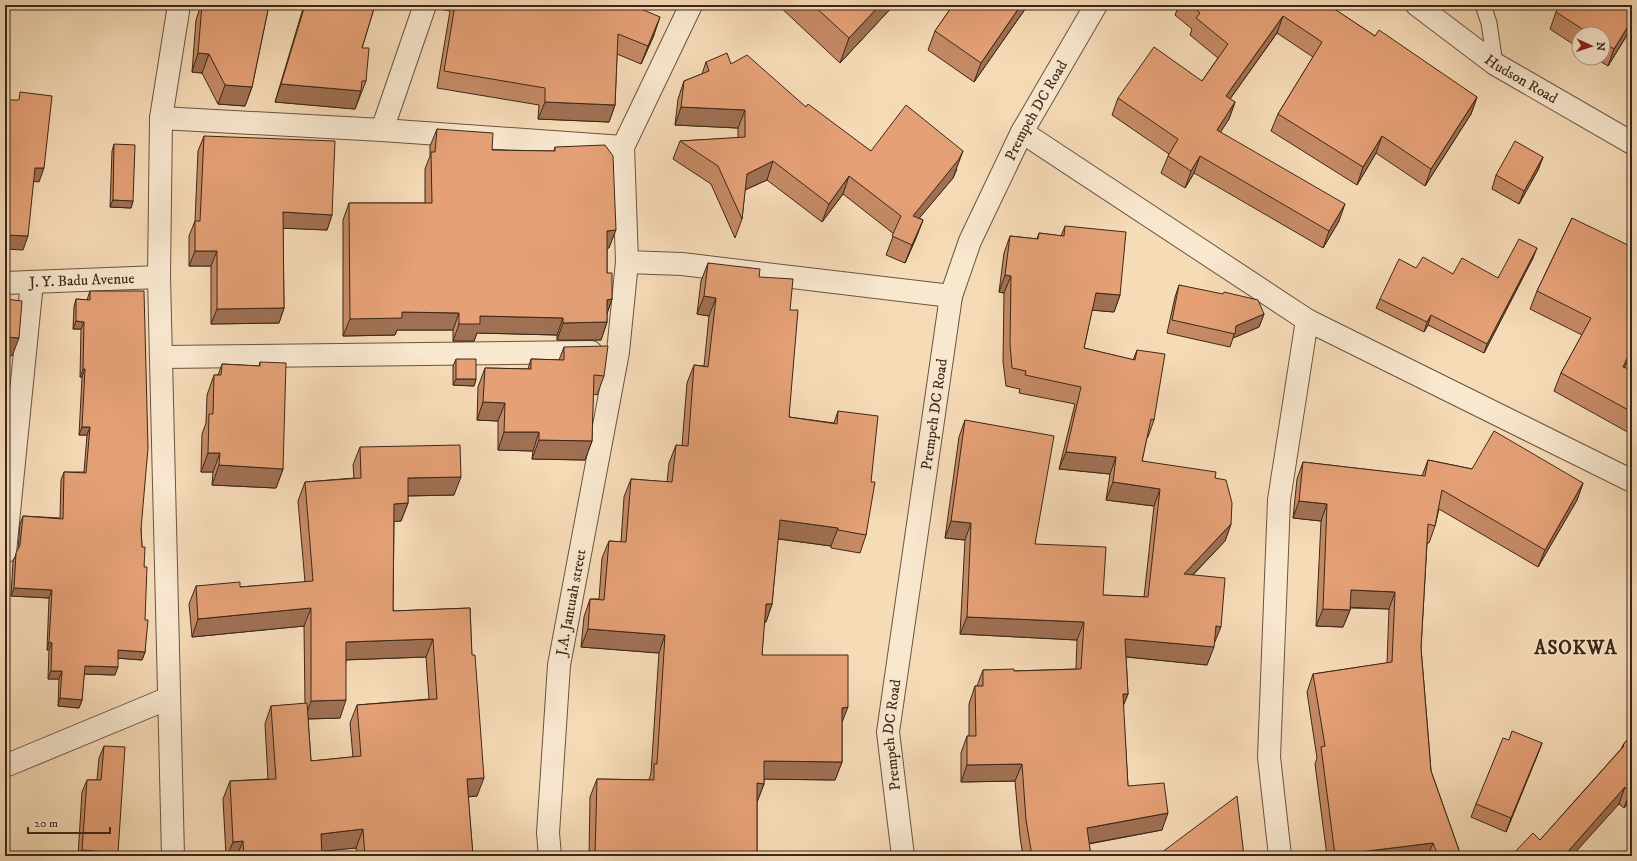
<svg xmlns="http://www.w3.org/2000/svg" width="1637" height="861" font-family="'IM FELL DW Pica',serif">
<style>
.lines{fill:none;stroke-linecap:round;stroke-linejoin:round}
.service-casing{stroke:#6a5440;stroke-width:17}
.minor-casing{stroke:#6a5440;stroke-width:24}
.tertiary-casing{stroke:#6a5440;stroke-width:24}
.service{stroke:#f9e8d0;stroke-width:15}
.minor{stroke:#f9e8d0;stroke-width:22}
.tertiary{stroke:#f9e8d0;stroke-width:22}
.wall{fill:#c58a65;stroke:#3c2718;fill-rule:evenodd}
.shaded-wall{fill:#a07053;stroke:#3c2718}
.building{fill:#e5a076;stroke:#3c2718}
.labels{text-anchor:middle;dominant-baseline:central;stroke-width:3;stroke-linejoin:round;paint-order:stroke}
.street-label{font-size:15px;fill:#3c2718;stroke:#f9e8d0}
.district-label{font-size:19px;font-weight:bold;letter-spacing:1px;fill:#3c2718;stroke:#f9e8d0}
</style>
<rect width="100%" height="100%" fill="#f6dbb7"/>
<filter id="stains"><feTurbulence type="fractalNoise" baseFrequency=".005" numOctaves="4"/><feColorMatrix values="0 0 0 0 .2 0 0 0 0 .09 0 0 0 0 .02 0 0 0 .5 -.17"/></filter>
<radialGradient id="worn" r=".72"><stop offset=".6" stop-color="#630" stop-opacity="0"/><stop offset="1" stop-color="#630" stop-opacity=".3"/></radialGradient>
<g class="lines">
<g class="service-casing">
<path id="service" d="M 1483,5 L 1489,23 L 1495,64"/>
</g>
<g class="minor-casing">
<g id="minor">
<path d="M 161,118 L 382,130 L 623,147"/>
<path d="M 382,130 L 425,5"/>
<path d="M 1022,132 L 1307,320 L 1632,481"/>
<path d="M 627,262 L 682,264 L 951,296"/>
<path id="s1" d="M 5,283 L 159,277"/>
<path d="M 161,357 L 591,352"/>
<path d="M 5,552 L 32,282"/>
<path d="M 5,766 L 169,698"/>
<path d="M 173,856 L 159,277 L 161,118 L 179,5"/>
<path id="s2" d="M 550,856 L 548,833 L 559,665 L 618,352 L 627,262 L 623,147 L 691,5"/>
<path id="s3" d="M 903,856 L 888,732 L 951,296 L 970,241 L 1022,132 L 1096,5"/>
<path d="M 1280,856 L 1269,757 L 1279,500 L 1307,320"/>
</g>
</g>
<g class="tertiary-casing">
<g id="tertiary">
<path id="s4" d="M 1417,5 L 1495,64 L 1632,143"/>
</g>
</g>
<use href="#service" class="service"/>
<use href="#minor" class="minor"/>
<use href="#tertiary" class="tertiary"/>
</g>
<path class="wall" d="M 201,5 L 269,5 L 252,87 L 245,106 L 218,104 L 202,73 L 192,72 L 196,20 Z
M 304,5 L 375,5 L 362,48 L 366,81 L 359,99 L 355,109 L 275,102 Z
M 441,5 L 632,5 L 654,35 L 641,64 L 617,54 L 615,105 L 609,122 L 538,119 L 539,105 L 437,88 L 450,11 L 440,9 Z
M 778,5 L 894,5 L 840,63 Z
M 953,5 L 1028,5 L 974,82 L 928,50 L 935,31 Z
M 1179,5 L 1336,5 L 1334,9 L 1375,36 L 1477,97 L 1471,114 L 1425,186 L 1376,153 L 1357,185 L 1271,131 L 1278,114 L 1313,57 L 1277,33 L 1230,99 L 1235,102 L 1229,119 L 1220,132 L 1339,221 L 1323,248 L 1194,173 L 1185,188 L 1161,173 L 1169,154 L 1112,115 L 1118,98 L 1202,81 L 1218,58 L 1190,35 L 1192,29 L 1175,15 Z
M 1632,5 L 1632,27 L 1608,66 L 1595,58 L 1603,58 L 1603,34 L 1579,34 L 1579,48 L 1550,29 L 1556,12 Z
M 706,62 L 731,64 L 806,107 L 871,151 L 957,169 L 953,178 L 919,218 L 923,220 L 916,238 L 905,263 L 886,255 L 894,234 L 843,194 L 822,222 L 767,180 L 745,190 L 742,219 L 735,238 L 711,184 L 673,159 L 680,141 L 738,138 L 738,128 L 675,125 L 678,99 L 684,81 L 702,74 Z
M 437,129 L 492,150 L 554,151 L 555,147 L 609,248 L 607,248 L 607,273 L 612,299 L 607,313 L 607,322 L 601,340 L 557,340 L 557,335 L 477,333 L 474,341 L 453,341 L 453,330 L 397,330 L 395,335 L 343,336 L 343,220 L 349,203 L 425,203 L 425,169 L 430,156 L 430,146 Z
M 204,136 L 332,215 L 327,230 L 283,228 L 284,308 L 279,323 L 211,324 L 211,266 L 189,266 L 189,236 L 195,221 L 198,151 Z
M 114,144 L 133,201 L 131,208 L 110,207 L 112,151 Z
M 1543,157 L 1538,170 L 1519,204 L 1492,189 L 1496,175 Z
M 1572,218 L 1625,368 L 1632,370 L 1632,441 L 1629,440 L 1631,434 L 1554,391 L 1561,373 L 1582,335 L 1530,309 L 1537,291 Z
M 1065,226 L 1120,295 L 1114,312 L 1092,310 L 1084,348 L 1133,360 L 1137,350 L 1154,420 L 1148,437 L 1147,437 L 1142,461 L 1215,478 L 1231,524 L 1225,541 L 1193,575 L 1214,644 L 1207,665 L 1126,657 L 1128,694 L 1123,706 L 1128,786 L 1162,830 L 1089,844 L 1091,856 L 1023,856 L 1020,837 L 1015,781 L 961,782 L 961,753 L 967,736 L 969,736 L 969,704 L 975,686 L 977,686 L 983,670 L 1014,671 L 1076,669 L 1077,640 L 960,634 L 965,540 L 945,538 L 959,437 L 965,420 L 1035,544 L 1103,595 L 1144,597 L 1154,506 L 1106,500 L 1110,474 L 1059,469 L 1075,404 L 1019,393 L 1020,389 L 1006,386 L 1003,361 L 1004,293 L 999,292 L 1004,253 L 1010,236 L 1037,239 L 1039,233 L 1061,236 Z
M 1533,258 L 1484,353 L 1428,325 L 1424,332 L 1376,308 L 1380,299 L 1416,268 L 1453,274 L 1498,278 Z
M 708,263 L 759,277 L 790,310 L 789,417 L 834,423 L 838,411 L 871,482 L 866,535 L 860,553 L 831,548 L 831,546 L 778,539 L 772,604 L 766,622 L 764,622 L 762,655 L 842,724 L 842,762 L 835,780 L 764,779 L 764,784 L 757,802 L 757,856 L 589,856 L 590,797 L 597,779 L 649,780 L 651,773 L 659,653 L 581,647 L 584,617 L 590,599 L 599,599 L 602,558 L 609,541 L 621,542 L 624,497 L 631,479 L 667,482 L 669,463 L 676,445 L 682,446 L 687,383 L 694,365 L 704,366 L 709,316 L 697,314 L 701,281 Z
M 1179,285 L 1264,314 L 1259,327 L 1233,338 L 1230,347 L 1167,333 L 1175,297 Z
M 90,291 L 141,529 L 142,547 L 144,567 L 145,652 L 142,660 L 118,658 L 115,675 L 84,674 L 82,700 L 79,708 L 58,706 L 59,679 L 48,679 L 49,650 L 47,650 L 49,598 L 11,596 L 13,561 L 18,550 L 20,524 L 23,516 L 60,518 L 61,480 L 64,472 L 84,472 L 87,435 L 79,435 L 82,377 L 80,377 L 81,329 L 73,329 L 74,307 L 76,299 L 87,300 Z
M 564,347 L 604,376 L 597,395 L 593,394 L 592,441 L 585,460 L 532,459 L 533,451 L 498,450 L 498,421 L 477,420 L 478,387 L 485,368 L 528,369 L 531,359 L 559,360 Z
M 456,359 L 476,379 L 474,386 L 453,385 L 453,366 Z
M 260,362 L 283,469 L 276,488 L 212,485 L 213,472 L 201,472 L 202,434 L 206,423 L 207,395 L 214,375 L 218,375 L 222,364 L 259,366 Z
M 360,447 L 454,495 L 408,496 L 408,503 L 401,521 L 394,521 L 393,611 L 470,608 L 477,796 L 468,797 L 473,856 L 357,856 L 356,848 L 322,851 L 322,856 L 226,856 L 223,799 L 230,781 L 268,779 L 265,724 L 271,706 L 305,704 L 304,626 L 192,637 L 189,604 L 196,586 L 240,587 L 305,582 L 298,501 L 305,482 L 354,478 L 353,465 ZM 426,657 L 429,699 L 357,705 L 350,723 L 353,757 L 311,761 L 308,719 L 340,718 L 346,660 Z
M 1428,460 L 1472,469 L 1583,483 L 1577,500 L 1538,567 L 1439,509 L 1435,526 L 1429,543 L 1427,543 L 1421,648 L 1431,771 L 1461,856 L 1327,856 L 1315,764 L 1317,758 L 1307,692 L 1313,674 L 1387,663 L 1389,609 L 1350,608 L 1350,610 L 1343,627 L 1316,626 L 1321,521 L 1293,518 L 1297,479 L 1303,462 L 1422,476 Z
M 1632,734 L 1632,800 L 1624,808 L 1619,804 L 1540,840 L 1621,749 L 1623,745 Z
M 1509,740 L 1542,743 L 1537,756 L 1506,832 L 1471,817 L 1476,804 Z
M 104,746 L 117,856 L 78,856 L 82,792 L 87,780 L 97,780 L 99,758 Z"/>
<path class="shaded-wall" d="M 880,5 L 894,5 L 840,63 L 849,38 Z
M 1021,5 L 1028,5 L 974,82 L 981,63 Z
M 1283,16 L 1277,33 L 1220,113 L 1226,96 Z
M 660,17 L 654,35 L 641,64 L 648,46 Z
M 1632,20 L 1632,27 L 1608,66 L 1614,49 Z
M 198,53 L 209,54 L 202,73 L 192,72 Z
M 281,84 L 361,91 L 355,109 L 275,102 Z
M 225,85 L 252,87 L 245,106 L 218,104 Z
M 1477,97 L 1471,114 L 1425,186 L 1431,169 Z
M 545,102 L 615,105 L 609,122 L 538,119 Z
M 1235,102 L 1229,119 L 1211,147 L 1217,130 Z
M 681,107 L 745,110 L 738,128 L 675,125 Z
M 1382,136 L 1376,153 L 1357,185 L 1363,167 Z
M 963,151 L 953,178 L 906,234 L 913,216 Z
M 1200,156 L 1194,173 L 1185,188 L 1191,171 Z
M 1543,157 L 1538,170 L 1519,204 L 1524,191 Z
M 773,161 L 767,180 L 740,192 L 747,174 Z
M 35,168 L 44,168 L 39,182 L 30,181 Z
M 849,176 L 843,194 L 822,222 L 829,204 Z
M 113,200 L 133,201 L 131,208 L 110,207 Z
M 1345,204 L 1339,221 L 1323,248 L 1329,231 Z
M 283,212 L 332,215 L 327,230 L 278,228 Z
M 923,220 L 916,238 L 905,263 L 912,245 Z
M 616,230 L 609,248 L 600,248 L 607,231 Z
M 5,235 L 28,236 L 23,250 L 5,249 Z
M 1537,248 L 1533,258 L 1484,353 L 1487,344 Z
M 195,251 L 217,251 L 211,266 L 189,266 Z
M 1005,275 L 1011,276 L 1004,293 L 999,292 Z
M 1096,293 L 1120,295 L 1114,312 L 1090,310 Z
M 704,296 L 716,298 L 709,316 L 697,314 Z
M 612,299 L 606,317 L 607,300 Z
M 284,308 L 279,323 L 211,324 L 217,309 Z
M 402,312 L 459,313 L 453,330 L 397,330 L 395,335 L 343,336 L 350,319 Z
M 1264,314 L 1259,327 L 1233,338 L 1236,326 Z
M 1431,315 L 1428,325 L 1424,332 L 1427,322 Z
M 480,316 L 563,318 L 557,335 L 477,333 L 474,341 L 453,341 L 459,324 Z
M 76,321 L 84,322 L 81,329 L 73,329 Z
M 607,322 L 601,340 L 557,340 L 563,323 Z
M 5,337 L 19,338 L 12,356 L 5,355 Z
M 1632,348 L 1632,352 L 1616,386 L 1623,367 Z
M 83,369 L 85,369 L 82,377 L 80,377 Z
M 456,379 L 476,379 L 474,386 L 453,385 Z
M 483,402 L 505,403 L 498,421 L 477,420 Z
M 82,427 L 90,427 L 87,435 L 79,435 Z
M 504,432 L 539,432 L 533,451 L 498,450 Z
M 539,440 L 592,441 L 585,460 L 532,459 Z
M 1066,452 L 1116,457 L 1110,474 L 1059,469 Z
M 208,453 L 220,453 L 213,472 L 201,472 Z
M 219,465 L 283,469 L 276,488 L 212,485 Z
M 461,477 L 454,495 L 401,496 L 408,478 Z
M 1113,482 L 1160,489 L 1154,506 L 1106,500 Z
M 1583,483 L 1577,500 L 1538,567 L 1545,550 Z
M 1299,501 L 1327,504 L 1321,521 L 1293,518 Z
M 408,503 L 401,521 L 387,522 L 394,504 Z
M 780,520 L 838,528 L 831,546 L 773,538 Z
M 951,521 L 971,523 L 965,540 L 945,538 Z
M 1231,524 L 1225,541 L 1177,591 L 1184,574 Z
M 14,588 L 52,590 L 49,598 L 11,596 Z
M 1351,590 L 1395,592 L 1389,609 L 1344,607 Z
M 766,604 L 772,604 L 766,622 L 760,622 Z
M 311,608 L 304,626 L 192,637 L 198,619 Z
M 1323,609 L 1350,610 L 1343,627 L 1316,626 Z
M 967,617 L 1084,622 L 1077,640 L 960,634 Z
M 1216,626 L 1221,627 L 1214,644 L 1209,644 Z
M 588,629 L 665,635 L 659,653 L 581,647 Z
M 433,639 L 426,657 L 339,660 L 346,642 Z
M 1125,639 L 1214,647 L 1207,665 L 1118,656 Z
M 49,642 L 52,643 L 49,650 L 47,650 Z
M 118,650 L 145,652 L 142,660 L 115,658 Z
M 85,666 L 118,667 L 115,675 L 82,674 Z
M 51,671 L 62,671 L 59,679 L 48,679 Z
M 1123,694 L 1128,694 L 1121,711 Z
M 60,698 L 82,700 L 79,708 L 58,706 Z
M 346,700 L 340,718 L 305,719 L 311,701 Z
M 848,707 L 841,725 L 842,708 Z
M 1542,743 L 1537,756 L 1506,832 L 1511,818 Z
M 764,761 L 842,762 L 835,780 L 757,779 Z
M 1022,764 L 1015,781 L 961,782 L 967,765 Z
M 484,778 L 477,796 L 461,797 L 467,779 Z
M 757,783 L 764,784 L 757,802 L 750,801 Z
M 1625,787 L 1619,804 L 1572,856 L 1564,856 Z
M 1632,790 L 1632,800 L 1624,808 L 1630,792 Z
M 1168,813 L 1162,830 L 1081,845 L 1087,828 Z
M 363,829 L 356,848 L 314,852 L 321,834 Z
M 243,841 L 237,856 L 227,856 L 233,842 Z
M 1433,843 L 1428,856 L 1335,856 L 1335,855 Z
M 82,850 L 118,853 L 117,856 L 80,856 Z"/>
<path class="building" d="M 202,5 L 269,5 L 252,87 L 225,85 L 209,54 L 198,53 Z
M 305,5 L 375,5 L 362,48 L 369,48 L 366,81 L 362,81 L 361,91 L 281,84 Z
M 455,5 L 632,5 L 660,17 L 648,46 L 618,34 L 615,105 L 545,102 L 545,88 L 444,71 Z
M 813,5 L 880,5 L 849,38 Z
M 953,5 L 1021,5 L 981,63 L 935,31 Z
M 1190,5 L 1335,5 L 1333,8 L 1375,36 L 1379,30 L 1477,97 L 1431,169 L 1382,136 L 1363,167 L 1278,114 L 1322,42 L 1283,16 L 1226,96 L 1235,102 L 1217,130 L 1345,204 L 1329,231 L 1200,156 L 1191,171 L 1168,156 L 1178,139 L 1118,98 L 1154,47 L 1202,81 L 1228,44 L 1196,18 L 1200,13 Z
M 1561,5 L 1632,5 L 1632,20 L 1614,49 L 1603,42 L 1603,34 L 1590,34 L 1556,12 Z
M 727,53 L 731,64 L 747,55 L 806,107 L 808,104 L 871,151 L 906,105 L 963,151 L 959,159 L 913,216 L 923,220 L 912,245 L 892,236 L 901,216 L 849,176 L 829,204 L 773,161 L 747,174 L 742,219 L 718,166 L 680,141 L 745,137 L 745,110 L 681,107 L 684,81 L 709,71 L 706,62 Z
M 20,92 L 52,96 L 44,168 L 35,168 L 28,236 L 5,235 L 5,100 L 19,100 Z
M 437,129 L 493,133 L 492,150 L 555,151 L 555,147 L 605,145 L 613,156 L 616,230 L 607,231 L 607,273 L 612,273 L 612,299 L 607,300 L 607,322 L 563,323 L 563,318 L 480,316 L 480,324 L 459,324 L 459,313 L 402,312 L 402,318 L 350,319 L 349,203 L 432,203 L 431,152 L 435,152 Z
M 204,136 L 335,141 L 332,215 L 283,212 L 284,308 L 217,309 L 217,251 L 195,251 L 195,221 L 200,221 Z
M 1515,141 L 1543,157 L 1524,191 L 1496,175 Z
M 114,144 L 135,145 L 133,201 L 113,200 Z
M 1572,218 L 1632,247 L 1632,348 L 1623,367 L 1632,370 L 1632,412 L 1561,373 L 1591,318 L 1537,291 Z
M 1065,226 L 1126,232 L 1120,295 L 1096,293 L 1084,348 L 1135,360 L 1137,350 L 1165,354 L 1154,420 L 1151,419 L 1142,461 L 1216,472 L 1215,478 L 1226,480 L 1232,503 L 1231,524 L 1184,574 L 1225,578 L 1221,627 L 1216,626 L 1214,647 L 1125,639 L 1128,694 L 1123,694 L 1128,786 L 1164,783 L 1168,813 L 1087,828 L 1091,856 L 1032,856 L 1026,820 L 1022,764 L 967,765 L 967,736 L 976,736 L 975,686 L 983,686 L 983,670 L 1014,669 L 1014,671 L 1081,669 L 1084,622 L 967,617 L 971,523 L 951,521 L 965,420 L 1054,436 L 1035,544 L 1106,547 L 1103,595 L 1148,597 L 1160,489 L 1113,482 L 1116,457 L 1066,452 L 1081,387 L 1025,375 L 1026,371 L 1012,368 L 1010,344 L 1011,276 L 1005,275 L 1010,236 L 1038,239 L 1039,233 L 1064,236 Z
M 1519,239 L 1537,248 L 1487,344 L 1431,315 L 1427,322 L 1380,299 L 1399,259 L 1416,268 L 1423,257 L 1453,274 L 1462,258 L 1498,278 Z
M 708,263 L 760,269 L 759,277 L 793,279 L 790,310 L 798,310 L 789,417 L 837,424 L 838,411 L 878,416 L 871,482 L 875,482 L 866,535 L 838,530 L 838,528 L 780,520 L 772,604 L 766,604 L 762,655 L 848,655 L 848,707 L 842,708 L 842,762 L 764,761 L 764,784 L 757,783 L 757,856 L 595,856 L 597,779 L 654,780 L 654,764 L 657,764 L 665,635 L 588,629 L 590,599 L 604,600 L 609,541 L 626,542 L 631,479 L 672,482 L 676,445 L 688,446 L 694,365 L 708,367 L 716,298 L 704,296 Z
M 1179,285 L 1223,294 L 1224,292 L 1258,300 L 1264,314 L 1236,326 L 1235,334 L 1172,320 Z
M 90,291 L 144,291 L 148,448 L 141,529 L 142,547 L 145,547 L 144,567 L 147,567 L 145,620 L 148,620 L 145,652 L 118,650 L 118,667 L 85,666 L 82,700 L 60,698 L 62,671 L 51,671 L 52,643 L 49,642 L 52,590 L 14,588 L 16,553 L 20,545 L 23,516 L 63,519 L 64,472 L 86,473 L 90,427 L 82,427 L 85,369 L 83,369 L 84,322 L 76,321 L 76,299 L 90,300 Z
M 5,299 L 22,301 L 19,338 L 5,337 Z
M 608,346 L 604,376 L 594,375 L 592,441 L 539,440 L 539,432 L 504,432 L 505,403 L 483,402 L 485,368 L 531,369 L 531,359 L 564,360 L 564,347 Z
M 456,359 L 476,359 L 476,379 L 456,379 Z
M 260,362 L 286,363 L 283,469 L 219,465 L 220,453 L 208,453 L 209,414 L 213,414 L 214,375 L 221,375 L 222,364 L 260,366 Z
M 1494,431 L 1583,483 L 1545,550 L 1442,490 L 1435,526 L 1428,524 L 1421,648 L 1431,771 L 1461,856 L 1438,856 L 1433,843 L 1335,855 L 1321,747 L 1325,746 L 1313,674 L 1392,662 L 1395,592 L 1351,590 L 1350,610 L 1323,609 L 1327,504 L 1299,501 L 1303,462 L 1425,476 L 1428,460 L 1472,469 Z
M 460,445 L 461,477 L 408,478 L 408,503 L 394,504 L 393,611 L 470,608 L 472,655 L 475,655 L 484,778 L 467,779 L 473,856 L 365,856 L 363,829 L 321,834 L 322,856 L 244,856 L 243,841 L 233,842 L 230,781 L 276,779 L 271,706 L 307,703 L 311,761 L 361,756 L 357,705 L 437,699 L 433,639 L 346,642 L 346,700 L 311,701 L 311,608 L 198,619 L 196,586 L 240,582 L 240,587 L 313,581 L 305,482 L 361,478 L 360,447 Z
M 1512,731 L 1542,743 L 1511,818 L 1476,804 L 1503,738 L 1509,740 Z
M 1632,734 L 1632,790 L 1630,792 L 1625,787 L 1564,856 L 1511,856 L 1533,833 L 1540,840 L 1624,746 L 1623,745 Z
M 104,746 L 125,747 L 118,853 L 82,850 L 87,780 L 101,780 Z
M 1237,796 L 1244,856 L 1157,856 Z"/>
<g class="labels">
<g class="street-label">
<text stroke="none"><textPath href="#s4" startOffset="128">Hudson Road</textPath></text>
<text stroke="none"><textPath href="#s3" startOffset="770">Prempeh DC Road</textPath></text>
<text stroke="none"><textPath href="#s1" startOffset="77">J. Y. Badu Avenue</textPath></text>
<text stroke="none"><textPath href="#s3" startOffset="446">Prempeh DC Road</textPath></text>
<text stroke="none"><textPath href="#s2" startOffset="255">J.A. Jantuah street</textPath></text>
<text stroke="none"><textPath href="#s3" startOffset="122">Prempeh DC Road</textPath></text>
</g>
<g class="district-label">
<text x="1576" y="648">ASOKWA</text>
</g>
</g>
<rect width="1637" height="861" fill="none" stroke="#f6dbb7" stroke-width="20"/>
<rect x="6" y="6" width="1625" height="849" fill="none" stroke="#3c2718" stroke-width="2"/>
<rect x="10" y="10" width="1617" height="841" fill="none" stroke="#3c2718"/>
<g transform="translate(1591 46) rotate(93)"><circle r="19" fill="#f9e8d0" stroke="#ad9b86"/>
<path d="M0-3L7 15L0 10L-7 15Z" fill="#8f2418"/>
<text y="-6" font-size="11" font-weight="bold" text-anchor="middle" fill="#3c2718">N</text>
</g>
<path d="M28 827v6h82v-6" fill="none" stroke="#3c2718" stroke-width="2"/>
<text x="34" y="827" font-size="12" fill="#3c2718" stroke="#f9e8d0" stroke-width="3" paint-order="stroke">20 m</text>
<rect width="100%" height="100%" filter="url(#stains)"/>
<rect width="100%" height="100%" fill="url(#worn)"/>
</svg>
